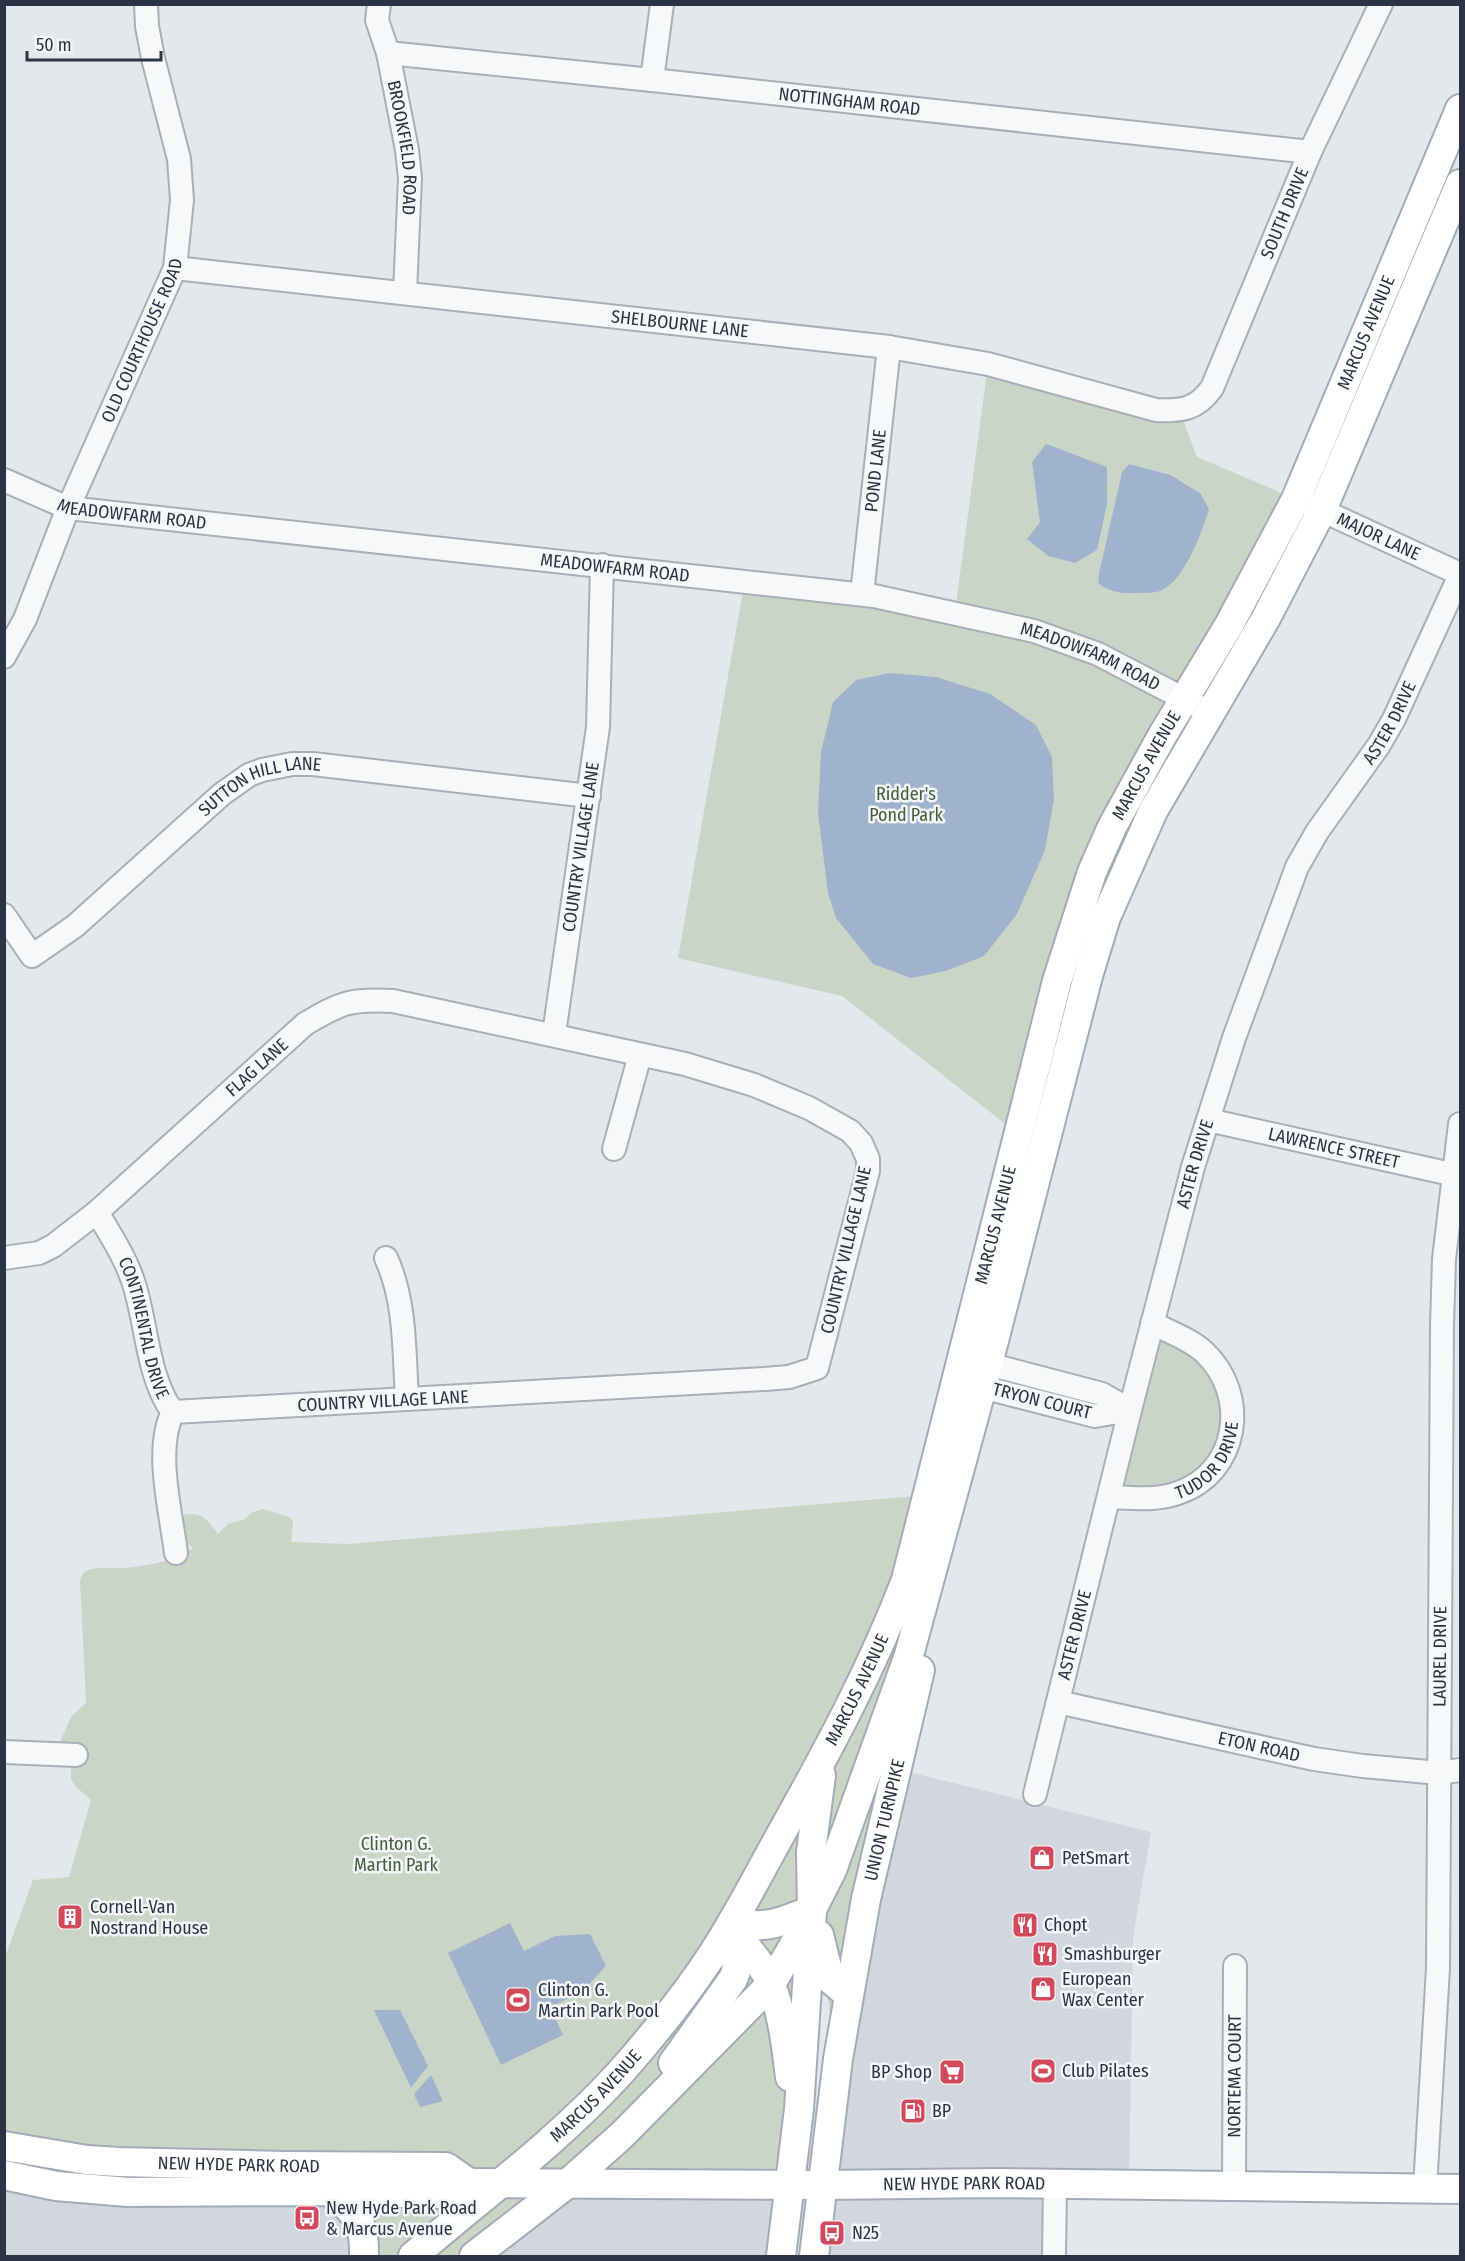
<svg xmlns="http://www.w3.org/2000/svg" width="1465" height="2261" font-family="'Fira Sans Condensed',sans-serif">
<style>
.built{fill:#d2d6de}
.green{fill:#c9d6c5;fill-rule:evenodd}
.water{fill:#9fb4cc}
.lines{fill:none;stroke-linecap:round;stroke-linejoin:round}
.minor-casing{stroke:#a9aeb7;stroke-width:26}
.major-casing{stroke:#a3abb8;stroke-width:32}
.minor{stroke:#f7f8fa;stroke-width:22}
.major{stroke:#fff;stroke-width:28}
.labels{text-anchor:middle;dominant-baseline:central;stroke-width:5;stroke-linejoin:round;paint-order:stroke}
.street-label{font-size:18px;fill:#2b3445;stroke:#f4f6f9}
.park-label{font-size:18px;fill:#3f6138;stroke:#f4f6f9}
.poi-label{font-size:18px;fill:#2b3445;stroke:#f4f6f9;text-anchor:start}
</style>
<rect width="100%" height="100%" fill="#e4e7ec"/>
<path class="built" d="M 897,1769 L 1151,1832 L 1133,1937 L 1129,2185 L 1055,2184 L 1054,2256 L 814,2256 Z
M 4,2162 L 329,2191 L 364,2256 L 5,2256 Z
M 567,2184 L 790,2184 L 781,2256 L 474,2256 Z"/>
<path class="green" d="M 988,364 L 1179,410 L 1197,457 L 1296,499 L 1112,827 L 1018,1134 L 842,996 L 678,958 L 745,580 L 955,612 ZM 1129,464 L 1172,475 L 1200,493 L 1098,583 L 1099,573 L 1122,473 ZM 1040,522 L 1048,556 L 1027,539 Z
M 1152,1323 L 1196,1345 L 1234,1413 L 1193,1486 L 1109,1497 L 1129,1410 L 982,1387 L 988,1364 L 1130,1409 Z
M 927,1495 L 924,1564 L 838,2059 L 813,1913 L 790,2184 L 567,2184 L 474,2256 L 364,2256 L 348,2206 L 154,2181 L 76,2175 L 5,2162 L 4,1960 L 33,1880 L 69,1877 L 91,1800 L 75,1786 L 71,1779 L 71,1766 L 60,1742 L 71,1717 L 86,1703 L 80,1581 L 83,1573 C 95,1565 111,1569 125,1568 C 147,1566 175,1561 193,1548 C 182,1540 176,1527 184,1515 C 202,1511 208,1521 218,1534 L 228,1524 L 245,1519 L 253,1512 L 263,1509 L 290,1517 L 293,1521 L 291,1542 L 348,1544 Z"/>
<path class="water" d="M 1046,444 L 1107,467 L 1107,504 L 1097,550 L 1075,563 L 1048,556 L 1027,539 L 1040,522 L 1032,462 Z
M 1129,464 L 1171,475 L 1200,493 L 1209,509 C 1202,532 1184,582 1160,591 C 1154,593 1144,593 1137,593 C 1123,594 1109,592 1098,583 L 1099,573 L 1122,472 Z
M 890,673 L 936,677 L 990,694 L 1036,725 L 1052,757 L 1054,799 L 1045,850 L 1017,914 L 984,956 L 946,971 L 911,978 L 873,964 L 836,918 L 828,893 L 818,813 L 821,752 L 833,702 L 856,680 Z
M 510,1923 L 524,1951 L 555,1936 L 590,1934 L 606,1966 L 582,1992 L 550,2007 L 563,2035 L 501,2065 L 448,1953 Z
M 374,2010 L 400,2010 L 428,2066 L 411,2088 Z
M 431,2075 L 443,2101 L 420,2107 L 414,2094 Z"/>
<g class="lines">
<g class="minor-casing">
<g id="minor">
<path id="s1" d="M 379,4 L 377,20 L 388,53 L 407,150 L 410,178 L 405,293"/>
<path id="s2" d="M 388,53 L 652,80 L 1310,152"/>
<path d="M 652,80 L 662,4"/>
<path id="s3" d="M 175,268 L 889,347 L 988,364 L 1156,410 C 1182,411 1196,410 1212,388 L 1310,152 L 1381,4"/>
<path id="s4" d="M 4,480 L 68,508 L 874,596 L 1034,631 L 1098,654 L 1211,713"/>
<path id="s5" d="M 1306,503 L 1460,574"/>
<path id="s6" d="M 862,594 L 889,347"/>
<path id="s7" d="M 4,657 L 25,619 L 68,508 L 175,268 L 182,200 L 179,159 L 153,58 L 147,26 L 146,4"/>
<path id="s8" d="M 4,915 L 32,956 L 75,926 L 222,794 L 249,775 L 262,770 L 292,764 L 313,764 L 589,796"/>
<path id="s9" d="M 554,1034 L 598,727 L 602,565"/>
<path id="s10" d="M 1208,1120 L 1460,1176"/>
<path d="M 614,1149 L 640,1055"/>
<path id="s11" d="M 97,1212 C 110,1234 125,1257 133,1281 C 147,1322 147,1378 173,1412 C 154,1449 171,1512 176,1553"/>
<path id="s12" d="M 4,1258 L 39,1253 L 53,1246 L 97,1212 L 305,1024 C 342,1002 350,999 393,1001 L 685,1064 L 754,1085 L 809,1108 L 850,1131 L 861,1143 L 868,1159 L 868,1171 L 817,1368 L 789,1377 L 765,1379 L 173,1412"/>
<path d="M 386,1258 C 406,1301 404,1353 407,1399"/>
<path d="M 988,1364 L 1102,1394 L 1130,1410 L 1095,1416 L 982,1387 L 958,1370 Z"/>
<path id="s13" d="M 1109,1497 C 1132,1498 1156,1501 1178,1493 C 1239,1472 1250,1395 1204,1352 C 1190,1339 1169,1332 1152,1323"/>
<path id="s14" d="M 1058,1702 L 1314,1759 L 1363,1766 L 1439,1773 L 1460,1770"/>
<path d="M 4,1752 L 76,1755"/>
<path id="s15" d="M 1035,1794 L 1130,1410 L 1193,1167 L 1234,1038 L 1297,867 L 1317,832 L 1379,745 L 1394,719 L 1460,575"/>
<path id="s16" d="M 1234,2186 L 1235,1966"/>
<path id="s17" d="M 1425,2188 L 1438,1968 L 1442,1326 L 1444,1259 L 1460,1124"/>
<path d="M 1054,2256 L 1055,2184"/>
</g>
</g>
<g class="major-casing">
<g id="major">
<path d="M 732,1922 C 768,1930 780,1922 812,1910"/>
<path d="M 735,1929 C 743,1945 756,1957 765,1972 C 781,2002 786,2043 790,2077"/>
<path d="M 819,1935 L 830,1979 L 849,1995"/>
<path d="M 673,2063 L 733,1979 C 741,1962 735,1951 723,1938"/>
<path id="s18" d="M 4,2146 L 87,2160 L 119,2162 L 285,2166 L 446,2167 L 469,2183"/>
<path id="s19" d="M 4,2175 L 56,2186 L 128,2192 L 329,2191 L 445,2194 L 469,2183 L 822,2185 L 998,2183 L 1460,2189"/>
<path d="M 329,2191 C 356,2212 365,2222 364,2256"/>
<path id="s20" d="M 413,2256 C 483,2196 558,2141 620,2073 C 657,2031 693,1987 722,1939 C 743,1905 762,1868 782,1832 C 828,1750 872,1669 906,1580 L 1057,981 L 1092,872 L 1112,827 L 1162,736 L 1229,625 L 1296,499 L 1460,109"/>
<path d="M 474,2256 L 567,2184 L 622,2135 L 771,1984 L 795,1943 L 832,1870 L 909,1655 L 982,1387 L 1088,976 L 1106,917 L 1153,811 L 1266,618 L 1322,510 L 1460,184"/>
<path d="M 781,2256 L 799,2109 L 812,1910 L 811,1852 L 821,1775"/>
<path id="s21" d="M 814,2256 L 838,2059 L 866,1899 L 920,1670"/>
</g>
</g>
<use href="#minor" class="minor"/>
<use href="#major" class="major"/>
</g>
<defs>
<g id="shop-square" transform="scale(1.35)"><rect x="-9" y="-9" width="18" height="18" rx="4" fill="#d1495b" stroke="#f4f6f9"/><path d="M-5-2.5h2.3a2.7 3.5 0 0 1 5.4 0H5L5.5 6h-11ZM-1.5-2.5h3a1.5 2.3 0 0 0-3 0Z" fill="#fff"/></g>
<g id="building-square" transform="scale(1.35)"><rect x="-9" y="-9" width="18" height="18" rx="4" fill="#d1495b" stroke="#f4f6f9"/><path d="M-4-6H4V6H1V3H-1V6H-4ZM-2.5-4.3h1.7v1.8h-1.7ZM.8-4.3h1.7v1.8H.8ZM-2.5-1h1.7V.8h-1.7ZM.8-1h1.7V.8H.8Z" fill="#fff"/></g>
<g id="restaurant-square" transform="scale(1.35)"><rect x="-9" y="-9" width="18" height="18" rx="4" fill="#d1495b" stroke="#f4f6f9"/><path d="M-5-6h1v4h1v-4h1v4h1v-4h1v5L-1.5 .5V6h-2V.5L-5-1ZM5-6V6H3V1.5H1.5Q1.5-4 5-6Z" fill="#fff"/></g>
<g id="stadium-square" transform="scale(1.35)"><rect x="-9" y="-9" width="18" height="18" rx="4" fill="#d1495b" stroke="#f4f6f9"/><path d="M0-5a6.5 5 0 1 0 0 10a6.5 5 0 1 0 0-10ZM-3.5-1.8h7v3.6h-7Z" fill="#fff"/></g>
<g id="supermarket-square" transform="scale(1.35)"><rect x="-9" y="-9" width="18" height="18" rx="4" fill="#d1495b" stroke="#f4f6f9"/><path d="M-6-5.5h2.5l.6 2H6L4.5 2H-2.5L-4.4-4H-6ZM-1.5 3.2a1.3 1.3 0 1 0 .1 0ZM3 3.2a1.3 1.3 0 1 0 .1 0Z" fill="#fff"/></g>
<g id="fuel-square" transform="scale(1.35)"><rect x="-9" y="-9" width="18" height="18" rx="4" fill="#d1495b" stroke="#f4f6f9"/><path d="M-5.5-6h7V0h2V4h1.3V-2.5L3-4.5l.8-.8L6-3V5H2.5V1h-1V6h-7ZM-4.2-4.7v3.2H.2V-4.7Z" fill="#fff"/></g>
<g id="bus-square" transform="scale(1.35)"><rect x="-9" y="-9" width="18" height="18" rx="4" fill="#d1495b" stroke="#f4f6f9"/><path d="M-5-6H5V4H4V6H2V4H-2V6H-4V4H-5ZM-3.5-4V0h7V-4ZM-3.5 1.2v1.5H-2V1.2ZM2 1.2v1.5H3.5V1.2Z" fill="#fff"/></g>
</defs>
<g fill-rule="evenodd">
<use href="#shop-square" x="1042" y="1858"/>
<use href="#building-square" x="70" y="1917"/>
<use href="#restaurant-square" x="1025" y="1925"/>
<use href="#restaurant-square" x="1045" y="1954"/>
<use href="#shop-square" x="1043" y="1989"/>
<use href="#stadium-square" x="518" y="2000"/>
<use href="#stadium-square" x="1043" y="2071"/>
<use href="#supermarket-square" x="952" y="2072"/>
<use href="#fuel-square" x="913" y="2111"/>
<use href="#bus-square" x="307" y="2218"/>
<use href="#bus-square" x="832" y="2233"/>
</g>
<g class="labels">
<g class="street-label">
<text stroke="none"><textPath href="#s2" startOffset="464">NOTTINGHAM ROAD</textPath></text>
<text stroke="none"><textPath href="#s1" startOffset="147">BROOKFIELD ROAD</textPath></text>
<text stroke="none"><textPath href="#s3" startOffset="1246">SOUTH DRIVE</textPath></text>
<text stroke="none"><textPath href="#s3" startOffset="508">SHELBOURNE LANE</textPath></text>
<text stroke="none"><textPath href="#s20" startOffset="2187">MARCUS AVENUE</textPath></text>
<text stroke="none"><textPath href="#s7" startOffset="346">OLD COURTHOUSE ROAD</textPath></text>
<text stroke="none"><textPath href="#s6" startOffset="124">POND LANE</textPath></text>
<text stroke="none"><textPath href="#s4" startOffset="134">MEADOWFARM ROAD</textPath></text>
<text stroke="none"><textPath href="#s5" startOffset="80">MAJOR LANE</textPath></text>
<text stroke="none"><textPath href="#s4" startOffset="620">MEADOWFARM ROAD</textPath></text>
<text stroke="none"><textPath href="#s4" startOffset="1106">MEADOWFARM ROAD</textPath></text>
<text stroke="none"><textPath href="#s15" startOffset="1136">ASTER DRIVE</textPath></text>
<text stroke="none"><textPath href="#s20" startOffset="1701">MARCUS AVENUE</textPath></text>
<text stroke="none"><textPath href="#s8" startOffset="339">SUTTON HILL LANE</textPath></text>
<text stroke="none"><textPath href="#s9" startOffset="189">COUNTRY VILLAGE LANE</textPath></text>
<text stroke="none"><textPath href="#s12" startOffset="322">FLAG LANE</textPath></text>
<text stroke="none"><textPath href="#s10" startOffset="129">LAWRENCE STREET</textPath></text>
<text stroke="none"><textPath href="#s15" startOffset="650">ASTER DRIVE</textPath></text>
<text stroke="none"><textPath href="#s20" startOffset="1215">MARCUS AVENUE</textPath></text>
<text transform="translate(846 1250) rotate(-77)">COUNTRY VILLAGE LANE</text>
<text stroke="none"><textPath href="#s11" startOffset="126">CONTINENTAL DRIVE</textPath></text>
<text transform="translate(383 1401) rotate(-3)">COUNTRY VILLAGE LANE</text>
<text transform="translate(1042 1401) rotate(14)">TRYON COURT</text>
<text stroke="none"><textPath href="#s13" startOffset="116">TUDOR DRIVE</textPath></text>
<text stroke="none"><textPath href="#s15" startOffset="164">ASTER DRIVE</textPath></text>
<text stroke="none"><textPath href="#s17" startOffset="532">LAUREL DRIVE</textPath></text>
<text stroke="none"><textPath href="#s20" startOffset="729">MARCUS AVENUE</textPath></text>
<text stroke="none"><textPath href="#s14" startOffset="206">ETON ROAD</textPath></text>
<text stroke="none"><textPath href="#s21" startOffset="442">UNION TURNPIKE</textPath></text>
<text stroke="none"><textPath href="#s16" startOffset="110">NORTEMA COURT</textPath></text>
<text stroke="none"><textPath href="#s20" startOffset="243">MARCUS AVENUE</textPath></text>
<text stroke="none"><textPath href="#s18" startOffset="236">NEW HYDE PARK ROAD</textPath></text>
<text stroke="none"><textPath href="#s19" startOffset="964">NEW HYDE PARK ROAD</textPath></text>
</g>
<g class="park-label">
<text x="906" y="794">Ridder's<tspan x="906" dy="21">Pond Park</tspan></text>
<text x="396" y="1844">Clinton G.<tspan x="396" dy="21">Martin Park</tspan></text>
</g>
<g class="poi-label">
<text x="1062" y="1858">PetSmart</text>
<text x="90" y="1907">Cornell-Van<tspan x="90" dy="21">Nostrand House</tspan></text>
<text x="1044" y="1925">Chopt</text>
<text x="1064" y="1954">Smashburger</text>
<text x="1062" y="1979">European<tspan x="1062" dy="21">Wax Center</tspan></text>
<text x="538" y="1990">Clinton G.<tspan x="538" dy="21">Martin Park Pool</tspan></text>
<text x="1062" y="2071">Club Pilates</text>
<text x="932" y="2072" text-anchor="end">BP Shop</text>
<text x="932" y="2111">BP</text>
<text x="326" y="2208">New Hyde Park Road<tspan x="326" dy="21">&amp; Marcus Avenue</tspan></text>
<text x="852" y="2233">N25</text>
</g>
</g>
<rect width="1465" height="2261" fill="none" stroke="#2b3445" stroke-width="12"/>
<path d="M27 51v9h134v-9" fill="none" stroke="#2b3445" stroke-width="3"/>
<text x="36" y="51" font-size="18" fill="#2b3445" stroke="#f4f6f9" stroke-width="4.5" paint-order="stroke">50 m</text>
</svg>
